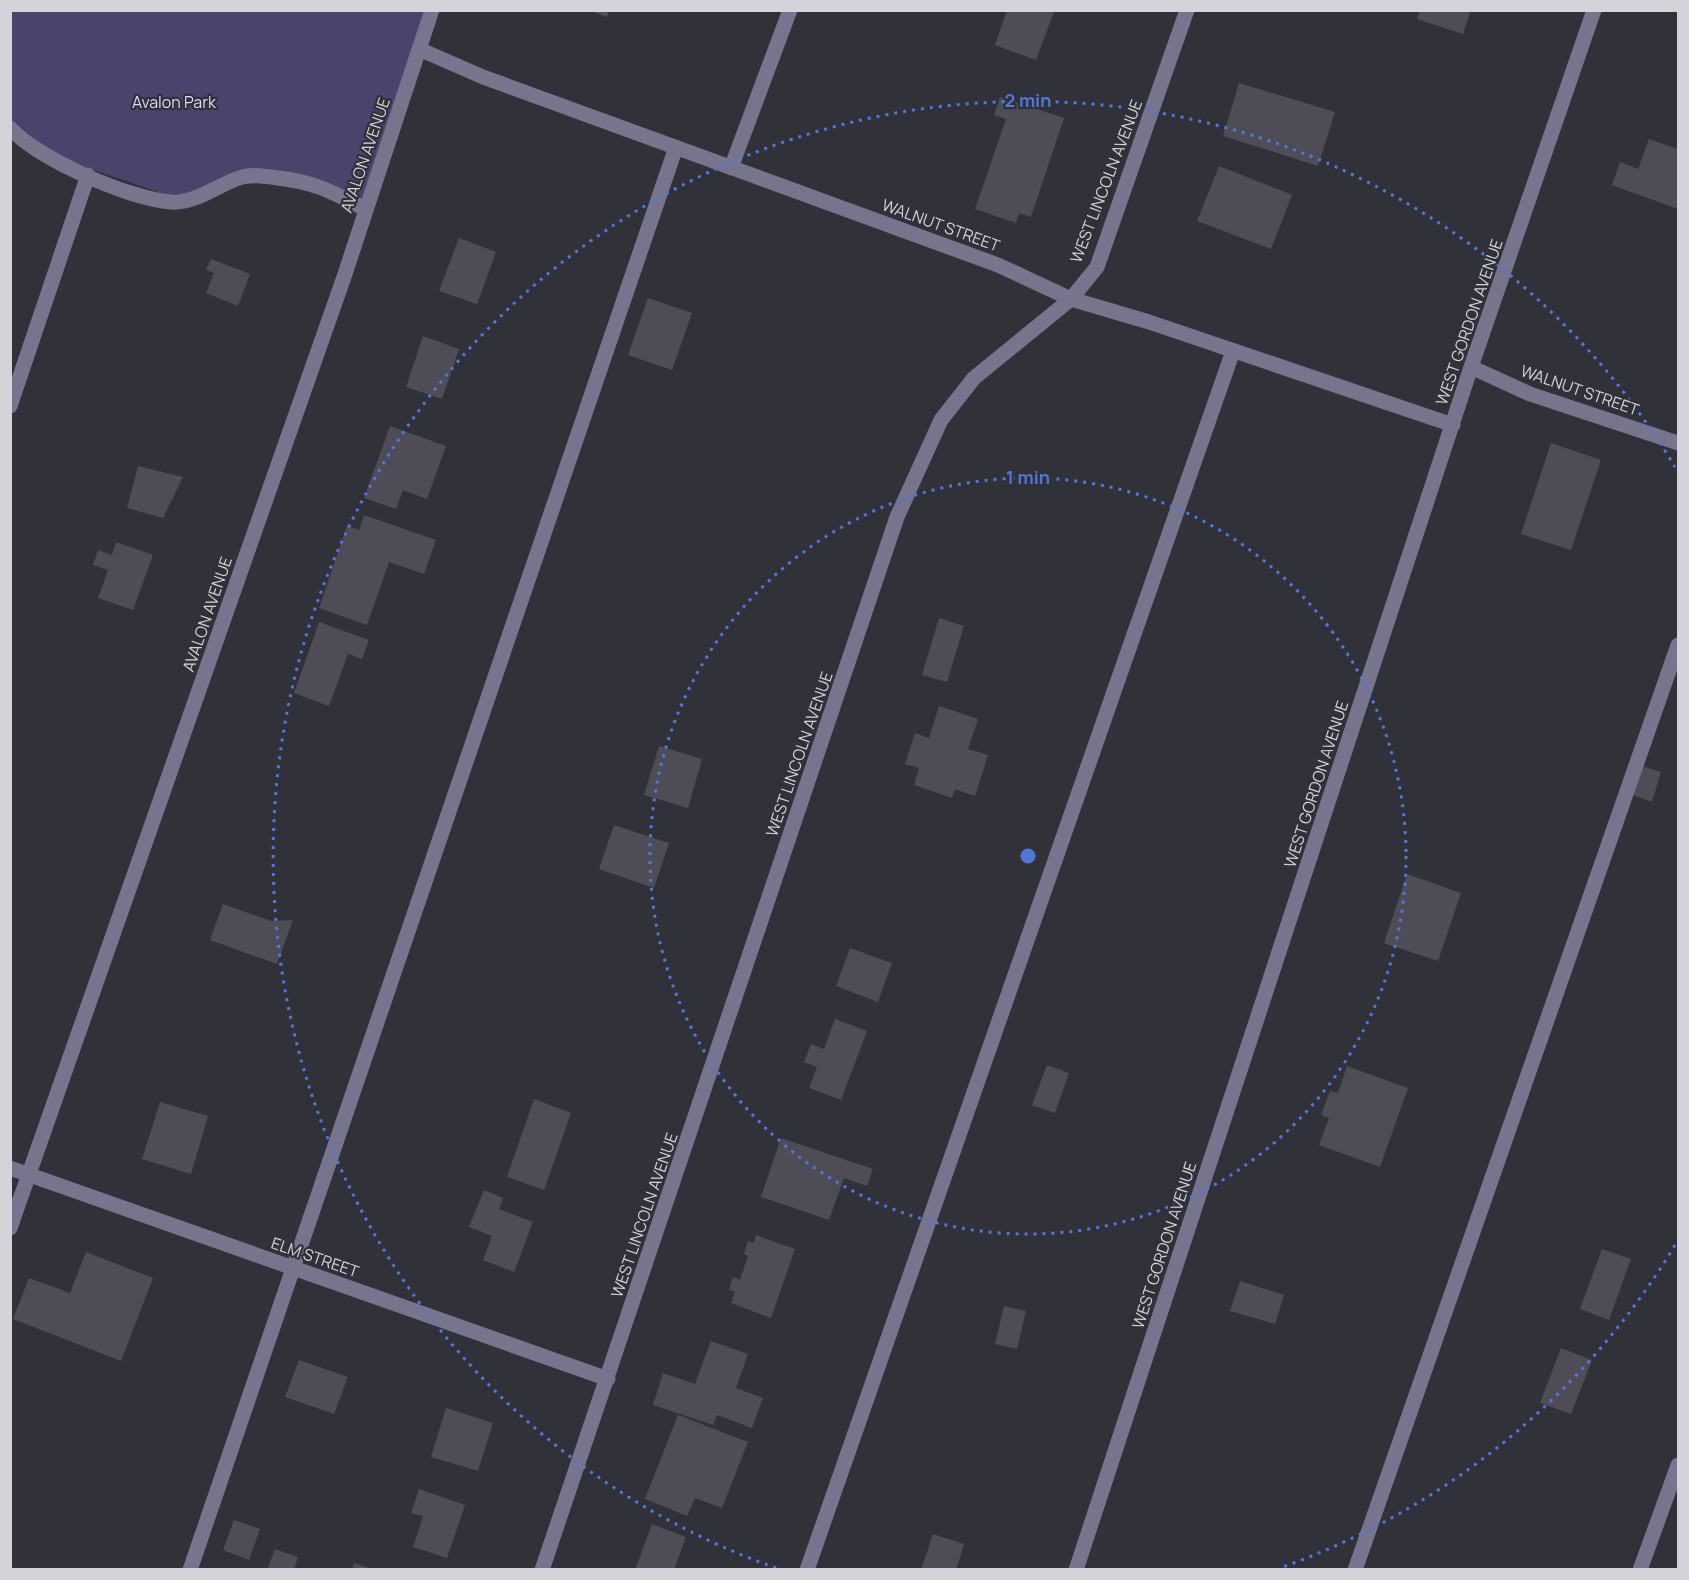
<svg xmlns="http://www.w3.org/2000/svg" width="1689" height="1580" font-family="Manrope,sans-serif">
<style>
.green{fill:#49446c}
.building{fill:#4e4d57}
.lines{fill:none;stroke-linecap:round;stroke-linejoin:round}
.minor{stroke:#77758e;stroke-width:15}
.ring{fill:none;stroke:#5476d8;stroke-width:3;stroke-dasharray:3 6}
.labels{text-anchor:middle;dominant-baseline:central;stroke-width:4.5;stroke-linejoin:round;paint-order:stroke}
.park-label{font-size:16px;fill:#dad8f9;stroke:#31313a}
.street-label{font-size:16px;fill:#d3d3d9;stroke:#31313a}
.centre{fill:#5476d8;stroke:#31313a;stroke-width:3}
.ring-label{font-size:18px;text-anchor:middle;font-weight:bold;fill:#5476d8;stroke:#31313a;stroke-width:4.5;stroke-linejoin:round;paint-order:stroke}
</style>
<rect width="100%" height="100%" fill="#31313a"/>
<path class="green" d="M 10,11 L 428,11 L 363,201 L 245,171 L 191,193 L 170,196 L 62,159 L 11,122 Z"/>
<path class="building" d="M 588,10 L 609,10 L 607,17 Z
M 1007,10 L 1054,12 L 1036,60 L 995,45 Z
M 1420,10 L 1471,10 L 1463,34 L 1417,19 Z
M 1239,83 L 1335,112 L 1318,166 L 1223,136 Z
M 1000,97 L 1064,118 L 1031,217 L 1019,213 L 1016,223 L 975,209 L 1006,119 L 994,115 Z
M 1649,139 L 1678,149 L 1678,209 L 1612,185 L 1620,162 L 1638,169 Z
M 1219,166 L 1292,195 L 1271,249 L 1197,221 Z
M 459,238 L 496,252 L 477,304 L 439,291 Z
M 211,259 L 250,274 L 238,306 L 206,293 L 214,273 L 206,270 Z
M 648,298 L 692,313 L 672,370 L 628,355 Z
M 423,336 L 459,349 L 442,399 L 406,387 Z
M 390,426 L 446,446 L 427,499 L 403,490 L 396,509 L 364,498 Z
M 1551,443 L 1601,460 L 1571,550 L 1521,534 Z
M 138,466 L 183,477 L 163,518 L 127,508 Z
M 364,515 L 436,540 L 424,574 L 389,562 L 367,625 L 319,608 L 347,526 L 359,530 Z
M 116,542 L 153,555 L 133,610 L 98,598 L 108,570 L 93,565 L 98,550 L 112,555 Z
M 939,618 L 964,626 L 947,682 L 922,675 Z
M 319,622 L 369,640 L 362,659 L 348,654 L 329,706 L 294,693 Z
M 939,706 L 978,719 L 968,749 L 988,755 L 975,796 L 955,789 L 952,798 L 914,785 L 919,768 L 905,764 L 915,733 L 929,738 Z
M 659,746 L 702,759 L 688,808 L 644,795 Z
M 1642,766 L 1661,772 L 1652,802 L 1633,795 Z
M 614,825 L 669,843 L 654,888 L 599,869 Z
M 1407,874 L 1461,893 L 1438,961 L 1384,943 Z
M 223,904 L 271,921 L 293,920 L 277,964 L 210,940 Z
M 850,948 L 892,963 L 878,1002 L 836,986 Z
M 835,1019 L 867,1031 L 841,1100 L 809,1088 L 817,1067 L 804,1062 L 811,1044 L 824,1049 Z
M 1047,1065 L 1069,1073 L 1055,1113 L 1032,1105 Z
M 1347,1066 L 1408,1088 L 1380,1167 L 1319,1145 L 1329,1118 L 1321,1115 L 1330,1091 L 1338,1093 Z
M 534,1099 L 571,1113 L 544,1190 L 507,1177 Z
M 160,1102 L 208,1116 L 191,1174 L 142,1159 Z
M 781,1138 L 873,1169 L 867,1186 L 844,1178 L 829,1220 L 761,1197 Z
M 484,1190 L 503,1198 L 499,1209 L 533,1222 L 514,1272 L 483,1260 L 492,1236 L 469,1227 Z
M 756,1235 L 795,1249 L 771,1318 L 731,1303 L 735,1292 L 729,1290 L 733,1277 L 740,1280 L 748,1256 L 744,1254 L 748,1241 L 754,1243 Z
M 1602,1249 L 1631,1259 L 1609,1320 L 1580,1309 Z
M 86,1252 L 153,1278 L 121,1361 L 13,1319 L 29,1278 L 70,1293 Z
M 1240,1281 L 1284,1295 L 1275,1324 L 1230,1311 Z
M 1004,1306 L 1026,1311 L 1017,1349 L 995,1344 Z
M 711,1341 L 748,1354 L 736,1388 L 763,1398 L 752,1428 L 717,1415 L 713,1425 L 653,1405 L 663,1373 L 695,1384 Z
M 1561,1348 L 1592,1360 L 1571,1414 L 1540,1403 Z
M 299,1360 L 348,1377 L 334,1414 L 285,1397 Z
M 446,1408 L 493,1423 L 478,1471 L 431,1457 Z
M 678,1415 L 748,1442 L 722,1508 L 695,1498 L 687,1516 L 645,1499 Z
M 419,1489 L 465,1505 L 447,1558 L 413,1547 L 423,1516 L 411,1513 Z
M 234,1520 L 260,1529 L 249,1560 L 223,1550 Z
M 652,1524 L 686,1537 L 674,1570 L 635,1570 Z
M 933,1534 L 964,1544 L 956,1570 L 921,1570 Z
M 275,1549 L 298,1557 L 294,1570 L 267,1570 Z
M 354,1563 L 372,1569 L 372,1570 L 352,1570 Z"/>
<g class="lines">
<path class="minor" d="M 419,49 L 483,77 L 998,265 L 1071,299 L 1149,322 L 1453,425
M 10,128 C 38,159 129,199 171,202 C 194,204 218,185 239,178 C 250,174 260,176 271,177 C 314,182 327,189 365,209
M 731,168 L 790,10
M 1471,367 L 1530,394 L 1678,443
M 10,406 L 88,175
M 10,1168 L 608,1379
M 10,1228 L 344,277 L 432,10
M 190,1570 L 676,147
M 542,1570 L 897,517 L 941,420 L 974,378 L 1071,299 L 1097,267 L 1187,10
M 807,1570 L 1233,351
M 1076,1570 L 1471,367 L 1594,10
M 1355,1570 L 1678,645
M 1640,1570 L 1678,1465"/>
</g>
<g class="ring">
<circle cx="1028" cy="856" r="378"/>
<path d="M1675 1245A755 755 0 0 1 1280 1568M776 1568A755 755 0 1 1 1675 467"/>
</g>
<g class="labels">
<g class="park-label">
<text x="174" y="102">Avalon Park</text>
</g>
<g class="street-label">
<text transform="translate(365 155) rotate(-71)">AVALON AVENUE</text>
<text transform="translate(1106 181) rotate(-69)">WEST LINCOLN AVENUE</text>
<text transform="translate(941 225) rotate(20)">WALNUT STREET</text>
<text transform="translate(1469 322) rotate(-71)">WEST GORDON AVENUE</text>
<text transform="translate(1580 390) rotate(19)">WALNUT STREET</text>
<text transform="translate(207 614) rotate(-71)">AVALON AVENUE</text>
<text transform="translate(799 754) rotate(-71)">WEST LINCOLN AVENUE</text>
<text transform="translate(1316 784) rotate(-72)">WEST GORDON AVENUE</text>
<text transform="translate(644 1215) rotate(-71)">WEST LINCOLN AVENUE</text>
<text transform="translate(1164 1245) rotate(-72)">WEST GORDON AVENUE</text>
<text transform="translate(315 1257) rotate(19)">ELM STREET</text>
</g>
</g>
<circle cx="1028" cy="856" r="9" class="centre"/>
<g class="ring-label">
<text x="1028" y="107">2 min</text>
<text x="1028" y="484">1 min</text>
</g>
<rect width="1689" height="1580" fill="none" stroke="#d3d3d9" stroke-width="24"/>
</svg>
